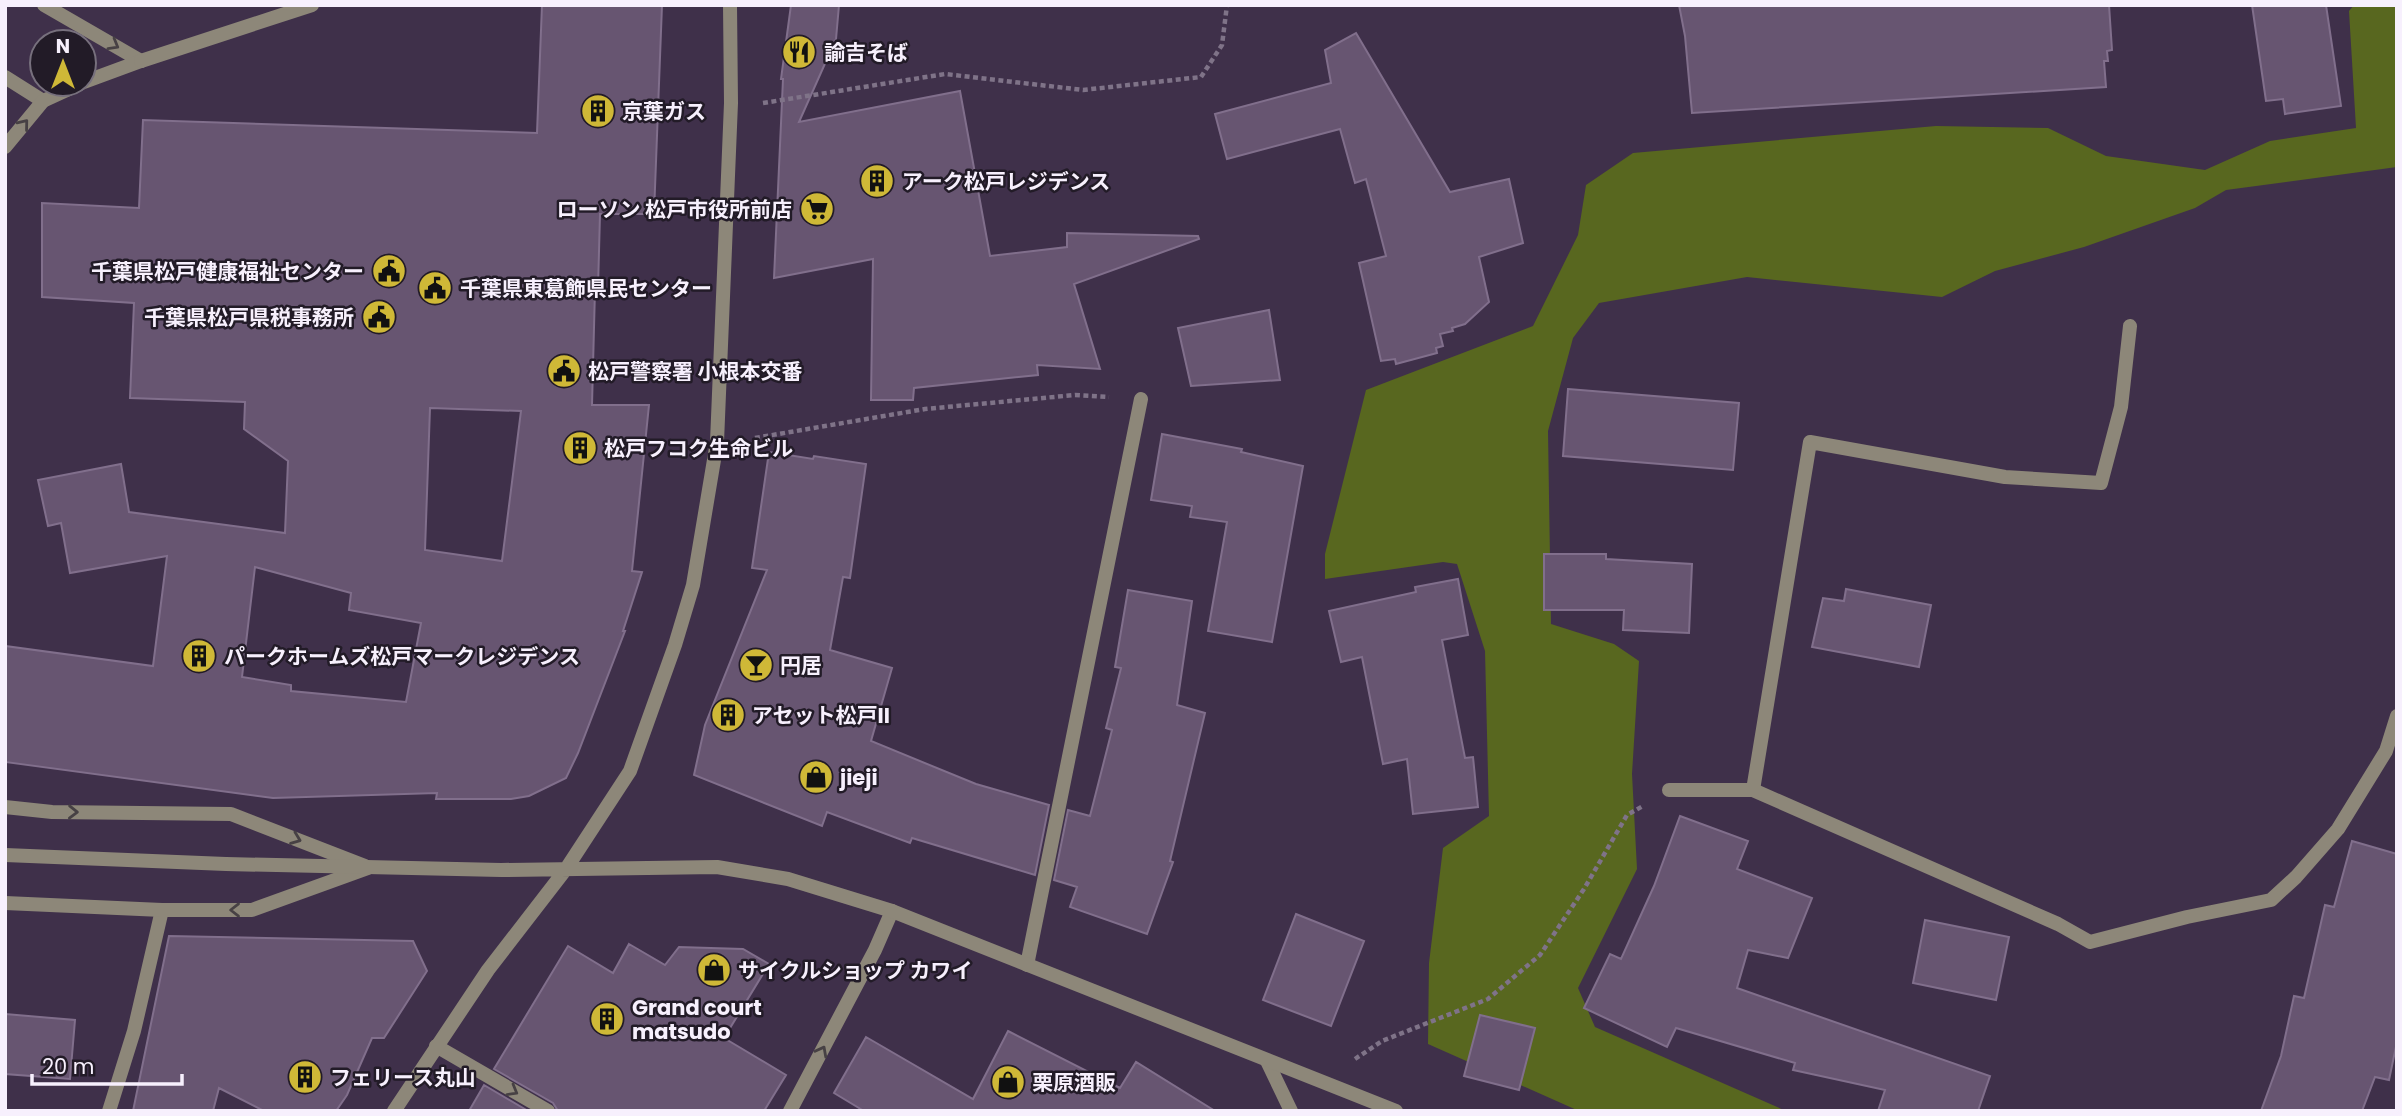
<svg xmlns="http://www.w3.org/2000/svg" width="2402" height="1116" font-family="Poppins,'Noto Sans JP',sans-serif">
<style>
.forest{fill:#58671f}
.building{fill:#675571;stroke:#816f8c;stroke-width:2;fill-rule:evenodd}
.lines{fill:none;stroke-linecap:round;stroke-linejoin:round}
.path{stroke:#7f7388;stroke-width:4.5;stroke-dasharray:5 3.5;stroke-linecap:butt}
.service{stroke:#8d8779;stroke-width:14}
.minor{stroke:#8d8779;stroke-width:14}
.tertiary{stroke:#8d8779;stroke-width:14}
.oneway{stroke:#474144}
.labels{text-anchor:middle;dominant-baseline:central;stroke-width:5;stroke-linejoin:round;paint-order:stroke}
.poi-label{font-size:21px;font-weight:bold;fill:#f7f0fd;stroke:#221b27;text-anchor:start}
</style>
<rect width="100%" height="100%" fill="#3f304a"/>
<path class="forest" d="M 2354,5 L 2397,5 L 2397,167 L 2226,190 L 2195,208 L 2084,247 L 1995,271 L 1942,297 L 1747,277 L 1599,303 L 1573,338 L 1548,431 L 1551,624 L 1614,644 L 1639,661 L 1632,774 L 1637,869 L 1578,988 L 1595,1027 L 1786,1111 L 1579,1111 L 1428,1044 L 1429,963 L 1443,848 L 1489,816 L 1485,651 L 1457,564 L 1443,562 L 1325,579 L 1325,554 L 1366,390 L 1533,326 L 1578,235 L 1586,185 L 1633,153 L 1936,126 L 2048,128 L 2106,156 L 2205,170 L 2270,141 L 2356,128 L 2349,11 Z"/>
<path class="building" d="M 542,5 L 662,5 L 654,214 L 600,214 L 598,289 L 595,289 L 592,405 L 649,405 L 632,571 L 642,572 L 623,631 L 625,631 L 578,753 L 566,778 L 529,796 L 511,799 L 436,799 L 437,793 L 273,798 L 5,762 L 5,646 L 153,666 L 167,556 L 70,573 L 61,523 L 48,526 L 38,480 L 121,464 L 129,512 L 285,533 L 288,461 L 244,429 L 245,402 L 130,398 L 134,303 L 42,297 L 42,203 L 139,208 L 143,120 L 537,133 ZM 430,408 L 521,411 L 502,561 L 425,550 ZM 255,567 L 351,593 L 349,610 L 421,623 L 406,702 L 291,691 L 291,685 L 242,677 Z
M 791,5 L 839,5 L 836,39 L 799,122 L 960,91 L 990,256 L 1067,247 L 1067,233 L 1198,236 L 1199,239 L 1074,284 L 1100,369 L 1037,365 L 1038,375 L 914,388 L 913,400 L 871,400 L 873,259 L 774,278 L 783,79 L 781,79 Z
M 1679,5 L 2109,5 L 2112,50 L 2107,51 L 2108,61 L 2104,61 L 2106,87 L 1692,113 L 1685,36 Z
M 2252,5 L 2326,5 L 2341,106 L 2285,114 L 2283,99 L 2266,101 Z
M 1356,33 L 1450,192 L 1509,179 L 1523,243 L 1479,257 L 1489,302 L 1465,324 L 1452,328 L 1453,331 L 1440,334 L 1443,346 L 1436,348 L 1437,353 L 1396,364 L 1395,359 L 1381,361 L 1359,263 L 1386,256 L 1366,179 L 1355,183 L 1340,129 L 1227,159 L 1215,114 L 1331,83 L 1325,50 Z
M 1269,310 L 1280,380 L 1191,386 L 1178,328 Z
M 1568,389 L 1739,403 L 1733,470 L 1563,456 Z
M 1162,434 L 1242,449 L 1241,452 L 1303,466 L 1272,642 L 1208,631 L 1227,522 L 1190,517 L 1192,506 L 1151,500 Z
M 769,452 L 813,459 L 814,456 L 866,464 L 850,578 L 843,577 L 830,650 L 892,668 L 871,741 L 976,784 L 1049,805 L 1035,875 L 912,838 L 910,843 L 827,812 L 822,826 L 694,775 L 705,725 L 767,570 L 752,568 Z
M 1544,554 L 1606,554 L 1606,559 L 1692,564 L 1689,633 L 1623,630 L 1624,610 L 1544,610 Z
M 1458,579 L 1468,635 L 1442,640 L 1465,758 L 1473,757 L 1478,807 L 1413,814 L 1407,759 L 1383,764 L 1362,657 L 1341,662 L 1329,611 L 1416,592 L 1415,587 Z
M 1846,589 L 1931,605 L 1919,667 L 1812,647 L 1823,598 L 1844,601 Z
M 1128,590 L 1192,601 L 1177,705 L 1205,713 L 1170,861 L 1173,862 L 1147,934 L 1070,907 L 1077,887 L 1054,880 L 1068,810 L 1090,816 L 1112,730 L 1106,728 L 1121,668 L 1115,667 Z
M 1680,816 L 1748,841 L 1737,869 L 1812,898 L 1788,958 L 1748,950 L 1737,988 L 1990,1076 L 1978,1111 L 1878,1111 L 1885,1090 L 1793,1070 L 1795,1063 L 1676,1028 L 1667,1047 L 1584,1008 L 1610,954 L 1621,959 L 1654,886 Z
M 2352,841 L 2397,854 L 2397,1042 L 2389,1080 L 2375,1077 L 2362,1111 L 2261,1111 L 2281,1056 L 2294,996 L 2304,998 L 2325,905 L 2334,907 Z
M 1296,914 L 1364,941 L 1331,1026 L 1263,1000 Z
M 1925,920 L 2009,937 L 1996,1000 L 1913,983 Z
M 169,936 L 413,941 L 427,971 L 384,1038 L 372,1038 L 347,1095 L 336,1111 L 264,1111 L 219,1088 L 213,1111 L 133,1111 Z
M 629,944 L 665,965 L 679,947 L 743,949 L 769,964 L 724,1038 L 786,1075 L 764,1111 L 558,1111 L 553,1103 L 494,1069 L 568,946 L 613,973 Z
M 5,1014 L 75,1020 L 70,1079 L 5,1074 Z
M 1480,1015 L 1535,1028 L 1519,1090 L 1464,1076 Z
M 1008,1031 L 1120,1088 L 1136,1062 L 1215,1111 L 864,1111 L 834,1093 L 866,1037 L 973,1099 Z
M 484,1085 L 528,1111 L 469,1111 Z"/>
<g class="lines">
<path class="path" d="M 763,103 L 945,74 L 1083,90 L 1201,77 L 1222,45 L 1227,5
M 755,438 L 925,409 L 1075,395 L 1109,397
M 1355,1059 L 1382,1041 L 1488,999 L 1540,955 L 1584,889 L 1627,815 L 1643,806"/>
<path class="service" d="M 44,5 L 141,61
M 5,77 L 43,101
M 1027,965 L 1141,399
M 109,1111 L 134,1031 L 162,910"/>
<path class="minor" d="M 84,82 L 141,61
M 5,147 L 43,101 L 80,84
M 1669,790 L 1753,790 L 2058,924 L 2090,942 L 2187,917 L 2271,900 L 2296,877 L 2338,829 L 2386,751 L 2397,716
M 1753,790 L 1810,442 L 2005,477 L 2101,483 L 2121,407 L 2130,326
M 5,807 L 52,812 L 231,814 L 365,866
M 5,903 L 162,910 L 252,910 L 368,868
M 436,1046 L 548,1111
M 1267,1061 L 1291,1111
M 790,1111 L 875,950 L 892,911"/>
<path class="tertiary" d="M 141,61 L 312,5
M 5,855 L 226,864 L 501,870 L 717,867 L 788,879 L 892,911 L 1396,1111
M 394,1111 L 488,970 L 566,869 L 630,771 L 675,645 L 693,585 L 717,442 L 731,103 L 730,5"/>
</g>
<defs><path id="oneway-chevron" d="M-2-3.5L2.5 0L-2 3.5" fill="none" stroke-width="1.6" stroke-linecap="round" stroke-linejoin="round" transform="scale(1.75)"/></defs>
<g class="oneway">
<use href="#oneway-chevron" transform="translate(114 45) rotate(30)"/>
<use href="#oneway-chevron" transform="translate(24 124) rotate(-51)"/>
<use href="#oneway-chevron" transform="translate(73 812) rotate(1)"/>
<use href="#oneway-chevron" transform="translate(296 839) rotate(21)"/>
<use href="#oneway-chevron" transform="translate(235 910) rotate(180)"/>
<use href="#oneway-chevron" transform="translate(822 1051) rotate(-62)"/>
<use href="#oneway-chevron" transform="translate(513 1091) rotate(30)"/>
</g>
<defs>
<g id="restaurant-disc" transform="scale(1.75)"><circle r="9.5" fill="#cfb837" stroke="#221b27"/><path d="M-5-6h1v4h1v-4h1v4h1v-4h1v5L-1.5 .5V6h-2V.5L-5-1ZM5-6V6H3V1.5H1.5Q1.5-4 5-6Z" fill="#111"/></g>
<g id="building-disc" transform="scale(1.75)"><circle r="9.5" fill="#cfb837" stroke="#221b27"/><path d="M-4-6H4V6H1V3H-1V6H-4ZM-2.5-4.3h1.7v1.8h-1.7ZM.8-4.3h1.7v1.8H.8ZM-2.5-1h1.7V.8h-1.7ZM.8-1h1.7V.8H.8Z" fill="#111"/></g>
<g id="supermarket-disc" transform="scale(1.75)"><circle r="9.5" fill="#cfb837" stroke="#221b27"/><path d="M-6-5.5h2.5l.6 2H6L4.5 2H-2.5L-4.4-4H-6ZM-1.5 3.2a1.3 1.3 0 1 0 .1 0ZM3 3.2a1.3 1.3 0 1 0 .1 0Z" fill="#111"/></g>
<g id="civic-disc" transform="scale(1.75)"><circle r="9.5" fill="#cfb837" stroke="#221b27"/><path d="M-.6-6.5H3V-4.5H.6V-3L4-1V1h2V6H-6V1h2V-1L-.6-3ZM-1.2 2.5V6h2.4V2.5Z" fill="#111"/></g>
<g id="bar-disc" transform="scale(1.75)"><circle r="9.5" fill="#cfb837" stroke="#221b27"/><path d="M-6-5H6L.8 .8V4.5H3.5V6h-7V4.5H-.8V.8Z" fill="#111"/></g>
<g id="shop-disc" transform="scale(1.75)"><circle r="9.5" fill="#cfb837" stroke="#221b27"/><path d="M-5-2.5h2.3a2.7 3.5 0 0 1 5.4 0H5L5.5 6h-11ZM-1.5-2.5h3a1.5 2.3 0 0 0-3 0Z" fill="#111"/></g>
</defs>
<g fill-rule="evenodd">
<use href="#restaurant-disc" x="799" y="52"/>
<use href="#building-disc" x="598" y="111"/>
<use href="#building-disc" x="877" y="181"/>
<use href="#supermarket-disc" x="817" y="209"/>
<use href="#civic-disc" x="389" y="271"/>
<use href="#civic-disc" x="435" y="288"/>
<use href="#civic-disc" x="379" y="317"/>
<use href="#civic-disc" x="564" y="371"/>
<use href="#building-disc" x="580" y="448"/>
<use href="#building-disc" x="199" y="656"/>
<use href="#bar-disc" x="756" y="665"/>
<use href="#building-disc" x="728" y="715"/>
<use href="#shop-disc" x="816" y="777"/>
<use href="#shop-disc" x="714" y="970"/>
<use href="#building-disc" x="607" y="1019"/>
<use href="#building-disc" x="305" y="1077"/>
<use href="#shop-disc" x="1008" y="1082"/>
</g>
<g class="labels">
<g class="poi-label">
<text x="824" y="52">諭吉そば</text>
<text x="622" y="111">京葉ガス</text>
<text x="902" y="181">アーク松戸レジデンス</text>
<text x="792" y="209" text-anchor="end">ローソン 松戸市役所前店</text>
<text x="364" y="271" text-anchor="end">千葉県松戸健康福祉センター</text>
<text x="460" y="288">千葉県東葛飾県民センター</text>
<text x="354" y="317" text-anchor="end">千葉県松戸県税事務所</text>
<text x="588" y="371">松戸警察署 小根本交番</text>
<text x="604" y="448">松戸フコク生命ビル</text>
<text x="224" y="656">パークホームズ松戸マークレジデンス</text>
<text x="780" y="665">円居</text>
<text x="752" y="715">アセット松戸II</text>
<text x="840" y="777">jieji</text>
<text x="738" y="970">サイクルショップ カワイ</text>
<text x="632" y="1007">Grand court<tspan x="632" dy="24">matsudo</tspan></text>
<text x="330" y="1077">フェリース丸山</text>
<text x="1032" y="1082">栗原酒販</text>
</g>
</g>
<rect width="2402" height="1116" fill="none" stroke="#f7f0fd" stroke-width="14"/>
<g transform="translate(63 63)"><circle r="33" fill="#221b27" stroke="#77707d" stroke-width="2"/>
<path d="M0-5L12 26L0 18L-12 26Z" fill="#cfb837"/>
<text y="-10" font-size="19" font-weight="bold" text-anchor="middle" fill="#f7f0fd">N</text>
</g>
<path d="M32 1074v10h150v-10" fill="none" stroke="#f7f0fd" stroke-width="3.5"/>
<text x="42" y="1074" font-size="21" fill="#f7f0fd" stroke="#221b27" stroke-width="5" paint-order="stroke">20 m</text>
</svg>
